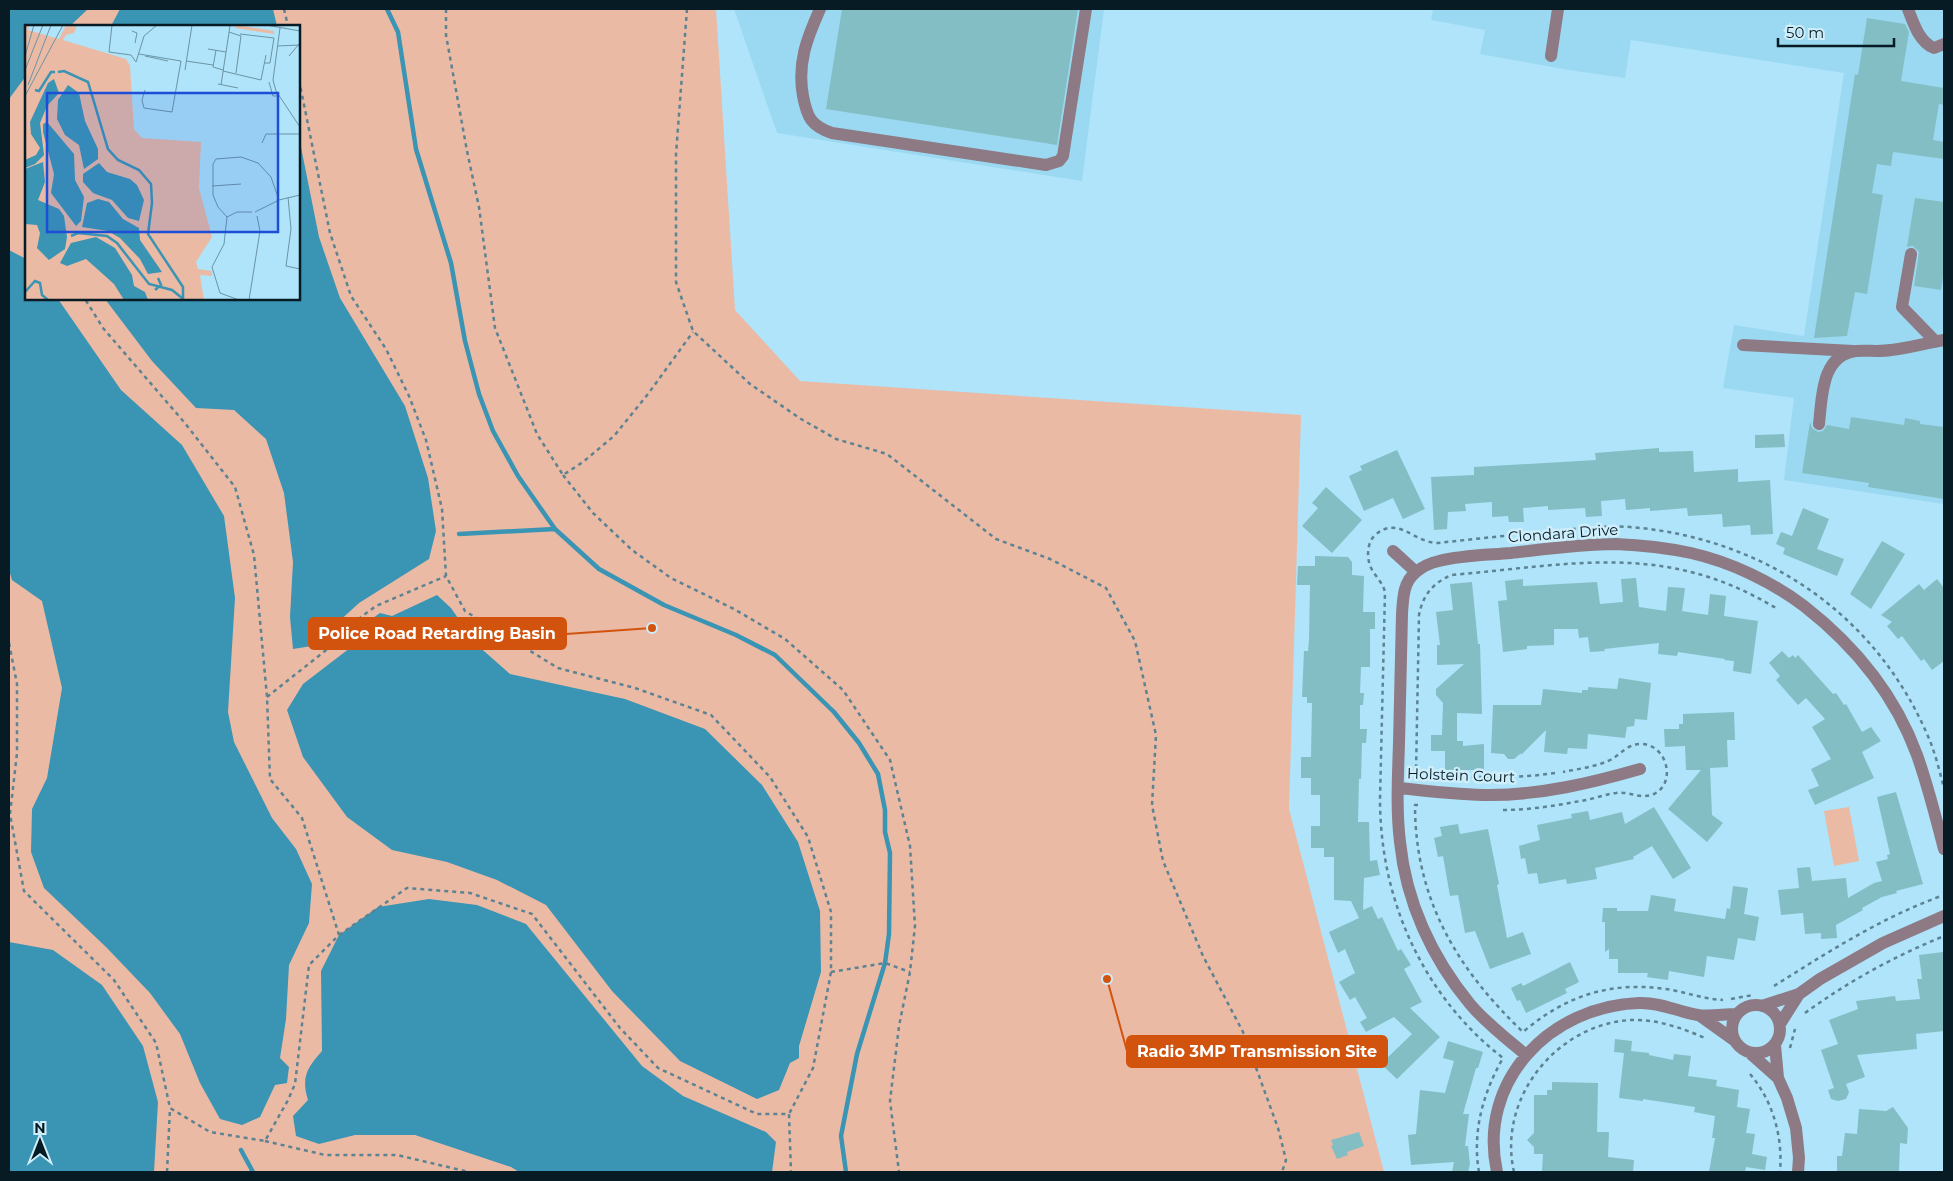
<svg xmlns="http://www.w3.org/2000/svg" width="1953" height="1181" font-family="Montserrat,sans-serif">
<style>
.built{fill:#9bd9f2}
.green{fill:#ebbaa5;fill-rule:evenodd}
.water{fill:#3a94b4}
.lines{fill:none;stroke-linecap:round;stroke-linejoin:round}
.stream{stroke:#3a94b4;stroke-width:4.5}
.building{fill:#83bec5}
.path{stroke:#5d8392;stroke-width:2.5;stroke-dasharray:4 4;stroke-linecap:butt}
.minor{stroke:#8d7a84;stroke-width:12}
.labels{text-anchor:middle;dominant-baseline:central;stroke-width:5;stroke-linejoin:round;paint-order:stroke}
.street-label{font-size:15px;fill:#061b23;stroke:#cfeefb}
.inset-river{fill:none;stroke:#3a94b4;stroke-width:2.5}
.inset-road{fill:none;stroke:#6b94a4;stroke-width:1}
.view{fill:#1d4ed8;fill-opacity:0.15;stroke:#1d4ed8;stroke-width:2.5}
.inset-edge{fill:none;stroke:#061b23;stroke-width:2.5}
.leader{fill:none;stroke:#d1530e;stroke-width:2}
.callout-dot{fill:#d1530e;stroke:#cfeefb;stroke-width:2}
.callout{fill:#d1530e;stroke:#d1530e;stroke-width:2}
.callout-label{font-size:16px;text-anchor:middle;font-weight:bold;fill:#fff}
</style>
<rect width="100%" height="100%" fill="#afe4fa"/>
<path class="built" d="M 734,9 L 1104,9 L 1082,181 L 777,133 Z
M 1433,9 L 1944,9 L 1944,504 L 1784,480 L 1794,398 L 1723,388 L 1734,325 L 1804,336 L 1844,73 L 1631,40 L 1625,78 L 1569,70 L 1480,54 L 1485,30 L 1431,20 Z"/>
<path class="green" d="M 9,9 L 716,9 L 735,310 L 800,381 L 1301,415 L 1289,809 L 1384,1172 L 9,1172 ZM 26,26 L 299,26 L 299,299 L 26,299 Z
M 1849,807 L 1859,861 L 1834,866 L 1824,811 Z"/>
<path class="water" d="M 9,9 L 88,9 L 70,26 L 26,26 L 26,76 L 9,99 Z
M 120,9 L 273,9 L 277,26 L 111,26 Z
M 299,137 L 319,237 L 340,298 L 405,406 L 428,478 L 436,531 L 429,559 L 359,603 L 312,646 L 293,649 L 290,617 L 293,562 L 284,493 L 266,439 L 234,410 L 196,408 L 152,361 L 105,299 L 299,299 Z
M 9,250 L 26,259 L 26,299 L 58,299 L 121,390 L 182,445 L 224,516 L 235,598 L 228,712 L 234,742 L 272,818 L 296,849 L 312,884 L 309,923 L 289,965 L 286,1019 L 280,1058 L 289,1067 L 287,1083 L 275,1085 L 260,1117 L 242,1125 L 220,1119 L 200,1083 L 180,1034 L 150,993 L 106,947 L 44,888 L 31,852 L 32,809 L 47,778 L 62,688 L 42,601 L 12,580 L 9,570 Z
M 437,595 L 451,608 L 476,644 L 510,674 L 625,699 L 705,729 L 762,785 L 798,842 L 820,911 L 821,972 L 799,1046 L 799,1058 L 790,1063 L 779,1090 L 757,1099 L 680,1061 L 612,991 L 546,905 L 497,880 L 447,862 L 392,850 L 347,817 L 303,757 L 287,710 L 303,684 L 367,635 L 366,623 L 380,613 L 392,616 Z
M 429,899 L 477,905 L 526,924 L 642,1066 L 683,1096 L 766,1132 L 776,1142 L 772,1172 L 519,1172 L 511,1167 L 415,1135 L 355,1135 L 319,1144 L 296,1136 L 293,1116 L 308,1100 C 301,1077 307,1068 322,1051 L 321,971 L 339,935 L 378,907 Z
M 9,942 L 53,950 L 102,985 L 143,1046 L 158,1102 L 154,1172 L 9,1172 Z"/>
<g class="lines">
<path class="stream" d="M 387,9 L 398,32 L 416,149 L 451,263 L 465,341 L 479,394 L 493,431 L 518,476 L 555,529 L 599,569 L 664,605 L 736,635 L 775,655 L 834,712 L 859,743 L 878,774 L 885,810 L 885,832 L 890,853 L 889,934 L 885,963 L 857,1054 L 841,1136 L 846,1172
M 459,534 L 555,529
M 241,1150 L 253,1172"/>
</g>
<path class="building" d="M 842,9 L 1078,9 L 1057,145 L 826,109 Z
M 1867,18 L 1905,24 L 1909,32 L 1901,81 L 1944,88 L 1944,105 L 1939,104 L 1933,140 L 1944,142 L 1944,159 L 1893,152 L 1891,166 L 1877,164 L 1872,193 L 1883,195 L 1867,294 L 1855,292 L 1847,336 L 1814,338 L 1855,74 L 1858,75 Z
M 1915,198 L 1944,202 L 1944,270 L 1941,290 L 1914,286 L 1919,252 L 1913,246 L 1907,247 Z
M 1851,417 L 1904,425 L 1905,418 L 1920,421 L 1920,424 L 1944,427 L 1944,499 L 1868,487 L 1869,483 L 1802,473 L 1810,422 L 1812,428 L 1818,432 L 1823,431 L 1827,425 L 1849,429 Z
M 1784,434 L 1785,447 L 1755,448 L 1755,435 Z
M 1659,448 L 1659,452 L 1693,451 L 1694,472 L 1738,469 L 1738,482 L 1770,480 L 1773,534 L 1751,535 L 1750,525 L 1723,527 L 1722,514 L 1688,516 L 1687,508 L 1650,511 L 1650,508 L 1626,510 L 1625,499 L 1601,501 L 1602,516 L 1586,517 L 1585,508 L 1548,510 L 1548,506 L 1523,508 L 1524,522 L 1509,522 L 1508,516 L 1492,517 L 1492,502 L 1465,504 L 1466,511 L 1448,512 L 1447,529 L 1434,530 L 1431,477 L 1474,475 L 1474,467 L 1596,460 L 1595,453 Z
M 1397,450 L 1425,509 L 1403,519 L 1393,498 L 1364,511 L 1349,476 L 1362,470 L 1360,466 Z
M 1326,487 L 1362,520 L 1332,553 L 1302,526 L 1318,508 L 1312,503 Z
M 1803,508 L 1829,519 L 1817,549 L 1844,559 L 1837,576 L 1783,554 L 1785,548 L 1776,544 L 1781,532 L 1792,536 Z
M 1882,541 L 1905,554 L 1871,609 L 1850,594 Z
M 1315,556 L 1348,557 L 1352,562 L 1352,575 L 1364,576 L 1363,612 L 1375,612 L 1375,629 L 1370,629 L 1370,667 L 1361,667 L 1360,693 L 1364,693 L 1363,705 L 1360,705 L 1360,729 L 1367,729 L 1366,743 L 1362,743 L 1361,779 L 1359,779 L 1358,822 L 1369,822 L 1370,861 L 1377,860 L 1380,875 L 1364,878 L 1363,910 L 1372,906 L 1378,919 L 1382,917 L 1398,951 L 1401,949 L 1411,965 L 1404,969 L 1422,1002 L 1410,1008 L 1440,1037 L 1397,1079 L 1381,1064 L 1412,1034 L 1394,1017 L 1366,1032 L 1360,1022 L 1367,1018 L 1355,997 L 1350,1000 L 1339,982 L 1355,973 L 1345,949 L 1338,953 L 1329,932 L 1359,918 L 1351,901 L 1334,900 L 1334,857 L 1324,857 L 1324,848 L 1311,848 L 1311,826 L 1320,826 L 1320,795 L 1311,795 L 1311,778 L 1301,778 L 1301,757 L 1311,757 L 1312,703 L 1307,703 L 1307,697 L 1302,697 L 1304,651 L 1308,651 L 1309,640 L 1310,585 L 1297,585 L 1298,566 L 1315,566 Z
M 1636,578 L 1639,607 L 1666,611 L 1668,587 L 1685,588 L 1682,611 L 1708,615 L 1710,594 L 1726,596 L 1724,616 L 1758,621 L 1751,674 L 1733,671 L 1734,661 L 1724,660 L 1725,659 L 1678,652 L 1677,656 L 1658,654 L 1659,643 L 1604,649 L 1605,651 L 1590,652 L 1588,637 L 1579,638 L 1578,629 L 1554,629 L 1554,645 L 1527,646 L 1527,649 L 1503,652 L 1498,601 L 1507,600 L 1505,581 L 1523,579 L 1523,586 L 1597,582 L 1600,604 L 1623,602 L 1621,579 Z
M 1937,579 L 1944,588 L 1944,661 L 1932,670 L 1924,659 L 1921,661 L 1902,636 L 1898,639 L 1887,626 L 1892,622 L 1881,615 L 1919,584 L 1924,590 Z
M 1472,582 L 1478,644 L 1480,644 L 1482,714 L 1457,713 L 1457,741 L 1463,741 L 1463,746 L 1484,744 L 1484,770 L 1445,770 L 1445,751 L 1431,751 L 1431,735 L 1442,735 L 1443,703 L 1436,695 L 1436,689 L 1464,664 L 1437,665 L 1437,645 L 1440,645 L 1436,612 L 1453,610 L 1450,584 Z
M 1782,651 L 1789,658 L 1793,655 L 1795,658 L 1798,655 L 1833,694 L 1836,693 L 1844,705 L 1846,704 L 1862,732 L 1871,727 L 1881,741 L 1862,752 L 1874,778 L 1815,805 L 1808,790 L 1819,786 L 1811,769 L 1831,759 L 1812,727 L 1825,719 L 1806,698 L 1798,705 L 1776,680 L 1780,676 L 1769,663 Z
M 1619,678 L 1651,683 L 1647,720 L 1635,719 L 1634,726 L 1627,727 L 1625,738 L 1588,734 L 1587,749 L 1568,748 L 1567,754 L 1544,752 L 1546,730 L 1522,754 L 1520,754 L 1514,759 L 1508,759 L 1504,754 L 1491,753 L 1493,705 L 1541,705 L 1543,689 L 1582,693 L 1582,690 L 1588,690 L 1588,687 L 1617,689 Z
M 1734,712 L 1735,740 L 1727,740 L 1728,767 L 1710,768 L 1712,815 L 1723,823 L 1707,842 L 1668,809 L 1701,770 L 1686,770 L 1685,746 L 1665,747 L 1664,729 L 1679,729 L 1679,724 L 1683,724 L 1683,714 Z
M 1896,792 L 1923,884 L 1896,891 L 1897,893 L 1882,897 L 1862,908 L 1863,910 L 1836,925 L 1837,938 L 1821,939 L 1821,933 L 1805,934 L 1803,913 L 1781,915 L 1778,890 L 1799,888 L 1797,868 L 1810,867 L 1812,881 L 1846,878 L 1848,898 L 1874,883 L 1882,881 L 1876,862 L 1888,859 L 1887,855 L 1890,854 L 1877,797 Z
M 1654,807 L 1691,868 L 1673,879 L 1652,846 L 1633,857 L 1634,859 L 1595,868 L 1597,879 L 1567,884 L 1566,879 L 1539,884 L 1537,873 L 1528,874 L 1525,858 L 1521,859 L 1519,846 L 1540,840 L 1537,825 L 1572,818 L 1571,814 L 1588,811 L 1590,820 L 1622,812 L 1625,824 Z
M 1458,824 L 1460,834 L 1488,829 L 1499,884 L 1497,885 L 1507,938 L 1523,932 L 1531,954 L 1490,969 L 1475,931 L 1465,933 L 1458,895 L 1450,896 L 1443,856 L 1438,857 L 1434,838 L 1442,836 L 1440,827 Z
M 1733,886 L 1748,888 L 1744,914 L 1759,917 L 1755,941 L 1738,938 L 1734,960 L 1707,956 L 1704,977 L 1669,971 L 1668,980 L 1647,977 L 1648,973 L 1618,973 L 1618,959 L 1609,959 L 1609,949 L 1605,952 L 1605,922 L 1602,922 L 1603,908 L 1617,908 L 1617,911 L 1648,911 L 1651,895 L 1676,899 L 1674,911 L 1725,919 L 1727,908 L 1730,909 Z
M 1943,952 L 1944,1031 L 1916,1034 L 1917,1049 L 1857,1055 L 1865,1077 L 1846,1084 L 1849,1092 L 1846,1099 L 1838,1101 L 1831,1099 L 1828,1090 L 1834,1088 L 1821,1050 L 1838,1044 L 1829,1020 L 1858,1009 L 1856,1001 L 1895,996 L 1896,1001 L 1920,999 L 1917,979 L 1922,979 L 1919,955 Z
M 1570,962 L 1579,982 L 1565,989 L 1567,993 L 1526,1013 L 1520,1000 L 1517,1001 L 1511,988 L 1521,983 L 1523,986 Z
M 1615,1039 L 1632,1041 L 1631,1051 L 1649,1053 L 1649,1055 L 1673,1060 L 1674,1054 L 1691,1056 L 1688,1076 L 1717,1080 L 1716,1086 L 1739,1090 L 1737,1107 L 1750,1109 L 1746,1133 L 1755,1134 L 1752,1154 L 1767,1157 L 1765,1170 L 1746,1167 L 1745,1172 L 1709,1172 L 1715,1138 L 1712,1138 L 1715,1116 L 1694,1112 L 1695,1107 L 1643,1099 L 1643,1101 L 1619,1098 L 1624,1053 L 1614,1052 Z
M 1448,1041 L 1483,1052 L 1478,1068 L 1476,1068 L 1463,1114 L 1469,1114 L 1465,1146 L 1468,1146 L 1470,1164 L 1468,1172 L 1452,1172 L 1454,1162 L 1411,1165 L 1408,1135 L 1416,1134 L 1420,1090 L 1445,1093 L 1454,1061 L 1443,1058 Z
M 1552,1082 L 1598,1083 L 1597,1132 L 1609,1132 L 1608,1157 L 1634,1160 L 1633,1172 L 1542,1172 L 1543,1154 L 1534,1154 L 1534,1147 L 1527,1140 L 1534,1133 L 1534,1095 L 1547,1095 L 1547,1090 L 1552,1090 Z
M 1893,1107 L 1908,1128 L 1907,1144 L 1900,1143 L 1899,1172 L 1837,1172 L 1837,1156 L 1842,1156 L 1845,1133 L 1857,1134 L 1859,1109 L 1886,1111 Z
M 1359,1132 L 1364,1146 L 1347,1152 L 1348,1155 L 1337,1159 L 1331,1146 L 1333,1145 L 1331,1140 Z"/>
<g class="lines">
<path class="path" d="M 284,9 L 288,26
M 446,9 L 446,35 L 467,151 L 479,207 L 495,328 L 537,434 L 563,475 L 583,462 L 614,436 L 648,394 L 693,332
M 687,9 L 676,154 L 676,282 L 693,331 L 750,384 L 801,419 L 836,439 L 887,454 L 996,539 L 1050,559 L 1106,588 L 1135,641 L 1156,735 L 1152,805 L 1163,861 L 1203,956 L 1243,1032 L 1278,1128 L 1286,1160 L 1282,1172
M 299,80 L 330,233 L 351,296 L 386,349 L 409,396 L 426,440 L 442,509 L 446,576 L 465,611 L 558,668 L 635,688 L 711,715 L 770,777 L 808,837 L 831,912 L 831,972 L 813,1068 L 789,1114
M 563,475 L 593,513 L 632,550 L 671,578 L 734,609 L 785,639 L 843,690 L 890,760 L 910,846 L 915,926 L 910,972 L 899,1026 L 890,1101 L 899,1172
M 9,643 L 17,684 L 17,753 L 10,814 L 24,891 L 114,980 L 156,1043 L 170,1108 L 210,1132 L 265,1141 L 288,1100 L 295,1084 L 309,965 L 339,935 L 302,818 L 270,779 L 267,697 L 254,555 L 235,487 L 184,422 L 103,328 L 85,299
M 267,697 L 345,635 L 361,617 L 376,606 L 446,576
M 1555,773 C 1508,780 1463,777 1416,773 L 1419,615 C 1423,595 1432,584 1451,575 C 1570,565 1664,541 1774,607 L 1776,603
M 1418,805 L 1415,805 C 1415,899 1457,969 1523,1032 C 1565,996 1610,981 1666,989 C 1685,992 1704,999 1723,1000
M 1503,810 C 1531,810 1559,805 1586,800 C 1596,798 1607,794 1616,793 C 1630,791 1640,800 1654,794 C 1677,783 1667,744 1641,744 C 1626,744 1620,756 1608,761 C 1594,767 1578,769 1563,772
M 339,935 L 407,888 L 470,893 L 532,914 L 620,1028 L 658,1068 L 757,1114 L 789,1114 L 791,1172
M 831,972 L 885,963 L 910,972
M 1774,986 C 1828,952 1881,918 1941,896
M 1731,999 L 1753,995
M 1805,1013 C 1849,981 1895,956 1944,936
M 1790,1048 L 1795,1029
M 1750,1074 C 1773,1101 1783,1137 1780,1172
M 265,1141 L 325,1155 L 397,1155 L 469,1172
M 167,1172 L 170,1108
M 1479,1172 C 1472,1132 1483,1093 1503,1058 C 1423,996 1380,900 1380,799 L 1385,592 C 1382,580 1371,573 1369,562 C 1367,553 1368,543 1374,536 C 1398,514 1413,543 1438,543 C 1474,539 1511,535 1547,532 C 1574,529 1602,525 1630,527 C 1765,538 1878,615 1930,741 C 1936,756 1940,773 1944,788
M 1514,1172 C 1497,1098 1557,1024 1631,1020 C 1656,1019 1682,1028 1705,1038"/>
<path class="minor" d="M 820,9 C 807,38 797,63 803,96 C 807,117 811,126 832,133 L 1046,165 L 1059,161 L 1063,156 L 1086,9
M 1908,9 C 1913,22 1919,42 1934,48 L 1944,44
M 1551,56 L 1558,9
M 1911,254 L 1902,307 L 1935,341
M 1743,345 L 1853,351
M 1819,424 C 1822,398 1821,355 1856,351 C 1867,350 1879,352 1891,350 C 1909,348 1926,343 1944,340
M 1393,551 L 1416,572
M 1398,788 C 1429,791 1459,795 1490,795 C 1541,795 1591,783 1640,769
M1732 1029a24 24 0 1 1 48 0a24 24 0 1 1-48 0Z
M 1762,1006 L 1799,994 L 1820,979 L 1883,943 L 1944,916
M 1699,1015 L 1734,1040
M 1780,1024 L 1799,994
M 1775,1045 L 1778,1078 L 1787,1098 L 1796,1128 L 1799,1158 L 1798,1172
M 1751,1054 L 1778,1078
M 1526,1055 C 1507,1039 1486,1023 1470,1004 C 1432,958 1406,902 1400,842 C 1396,809 1398,776 1399,743 C 1400,700 1401,657 1402,614 C 1403,599 1403,582 1416,572 C 1422,567 1430,563 1439,561 C 1462,555 1487,555 1511,553 C 1546,549 1581,544 1616,544 C 1641,545 1667,548 1691,553 C 1731,562 1772,582 1804,606 C 1854,645 1895,695 1917,755 C 1928,786 1936,818 1944,849
M 1497,1172 C 1477,1081 1550,1006 1639,1003 C 1660,1002 1678,1012 1698,1015 C 1710,1017 1724,1014 1736,1014"/>
</g>
<g class="labels">
<g class="street-label">
<text transform="translate(1563 533) rotate(-4)">Clondara Drive</text>
<text transform="translate(1461 775) rotate(2)">Holstein Court</text>
</g>
</g>
<g transform="translate(25 25)">
<rect width="275" height="275" fill="#afe4fa"/>
<path d="M 0,0 L 4,0 L 3,5 L 34,14 L 41,0 L 52,0 L 49,8 L 41,10 L 38,15 L 101,34 L 105,41 L 109,104 L 117,113 L 176,117 L 174,163 L 187,212 L 171,237 L 173,244 L 187,246 L 187,251 L 175,250 L 179,275 L 0,275 ZM 211,0 L 249,6 L 249,9 L 210,3 Z" fill="#ebbaa5"/>
<path d="M 29,54 L 34,68 L 22,81 L 15,98 L 19,130 L 10,139 L 0,143 L 0,135 L 11,130 L 15,123 L 6,109 L 5,97 L 23,58 ZM 43,60 L 54,68 L 60,96 L 73,124 L 73,134 L 59,144 L 54,120 L 40,110 L 32,94 L 33,75 ZM 22,97 L 49,129 L 50,155 L 59,172 L 56,196 L 51,201 L 26,168 L 29,149 L 18,107 L 18,99 ZM 18,137 L 20,157 L 13,175 L 34,184 L 39,191 L 42,212 L 40,224 L 24,235 L 12,223 L 15,208 L 12,200 L 0,199 L 0,144 ZM 74,138 L 82,147 L 105,154 L 112,160 L 119,175 L 114,196 L 103,193 L 87,175 L 68,168 L 58,157 L 58,149 ZM 73,174 L 84,177 L 98,194 L 114,203 L 115,215 L 137,247 L 123,249 L 115,234 L 95,213 L 83,206 L 57,202 L 62,178 ZM 71,212 L 90,223 L 107,250 L 109,261 L 120,267 L 123,275 L 99,275 L 89,259 L 61,234 L 42,241 L 35,238 L 46,218 Z" fill="#3a94b4"/>
<path class="inset-river" d="M 33,47 L 39,46 L 63,57 L 83,124 L 93,135 L 114,145 L 126,159 L 127,178 L 123,209 L 158,262 L 158,275M 10,65 L 14,66 L 26,47 L 30,47M 46,211 L 53,208 L 82,211 L 92,218 L 124,259 L 147,265 L 157,273M 130,265 L 136,260 L 133,253M 0,267 L 10,256 L 15,258 L 17,270 L 23,275"/>
<path class="inset-road" d="M 87,0 L 84,27 L 106,30 L 111,37M 241,0 L 275,6M 255,3 L 248,55 L 251,66 L 275,102M 107,6 L 112,8 L 110,18M 204,7 L 216,11 L 211,48M 215,9 L 249,13 L 245,38 L 239,38M 252,21 L 275,20M 183,24 L 201,27M 191,25 L 188,42 L 198,45M 114,29 L 156,36 L 147,87 L 119,83 L 117,75 L 120,65M 0,31 L 9,0M 120,31 L 143,36M 264,31 L 274,19M 161,36 L 188,40M 111,37 L 119,11 L 132,0M 0,45 L 18,0M 160,45 L 167,0M 198,46 L 236,55 L 241,30M 244,57 L 248,71 L 254,71M 193,59 L 213,63M 3,60 L 26,0M 196,60 L 205,1M 0,71 L 38,0M 237,118 L 241,109 L 275,109M 187,161 L 216,159M 263,172 L 266,204 L 261,241 L 275,244M 230,187 L 254,175 L 275,170M 202,192 L 193,182 L 188,170 L 188,139 L 191,134 L 216,132 L 233,138 L 246,152 L 254,175M 214,275 L 195,268 L 187,242 L 199,219 L 202,192 L 212,187 L 227,187M 224,275 L 235,206 L 232,191"/>
<path class="view" d="M 22,68 L 253,68 L 253,207 L 22,207 Z"/>
<rect width="275" height="275" class="inset-edge"/>
</g>
<path class="leader" d="M652 628L566 634M1107 979L1127 1051"/>
<g class="callout-dot">
<circle cx="652" cy="628" r="5"/>
<circle cx="1107" cy="979" r="5"/>
</g>
<g class="callout">
<rect x="309" y="618" width="257" height="31" rx="5"/>
<rect x="1127" y="1036" width="260" height="31" rx="5"/>
</g>
<g class="callout-label">
<text x="437" y="639">Police Road Retarding Basin</text>
<text x="1257" y="1057">Radio 3MP Transmission Site</text>
</g>
<rect width="1953" height="1181" fill="none" stroke="#061b23" stroke-width="20"/>
<g transform="translate(40 1141)" stroke="#cfeefb" stroke-width="4" paint-order="stroke">
<path d="M0-4L9 19L0 12L-9 19Z" fill="#061b23"/>
<text y="-8" font-size="14" font-weight="bold" text-anchor="middle" fill="#061b23">N</text>
</g>
<path d="M1778 38v8h116v-8" fill="none" stroke="#061b23" stroke-width="2.5"/>
<text x="1786" y="38" font-size="15" fill="#061b23" stroke="#cfeefb" stroke-width="4" paint-order="stroke">50 m</text>
</svg>
